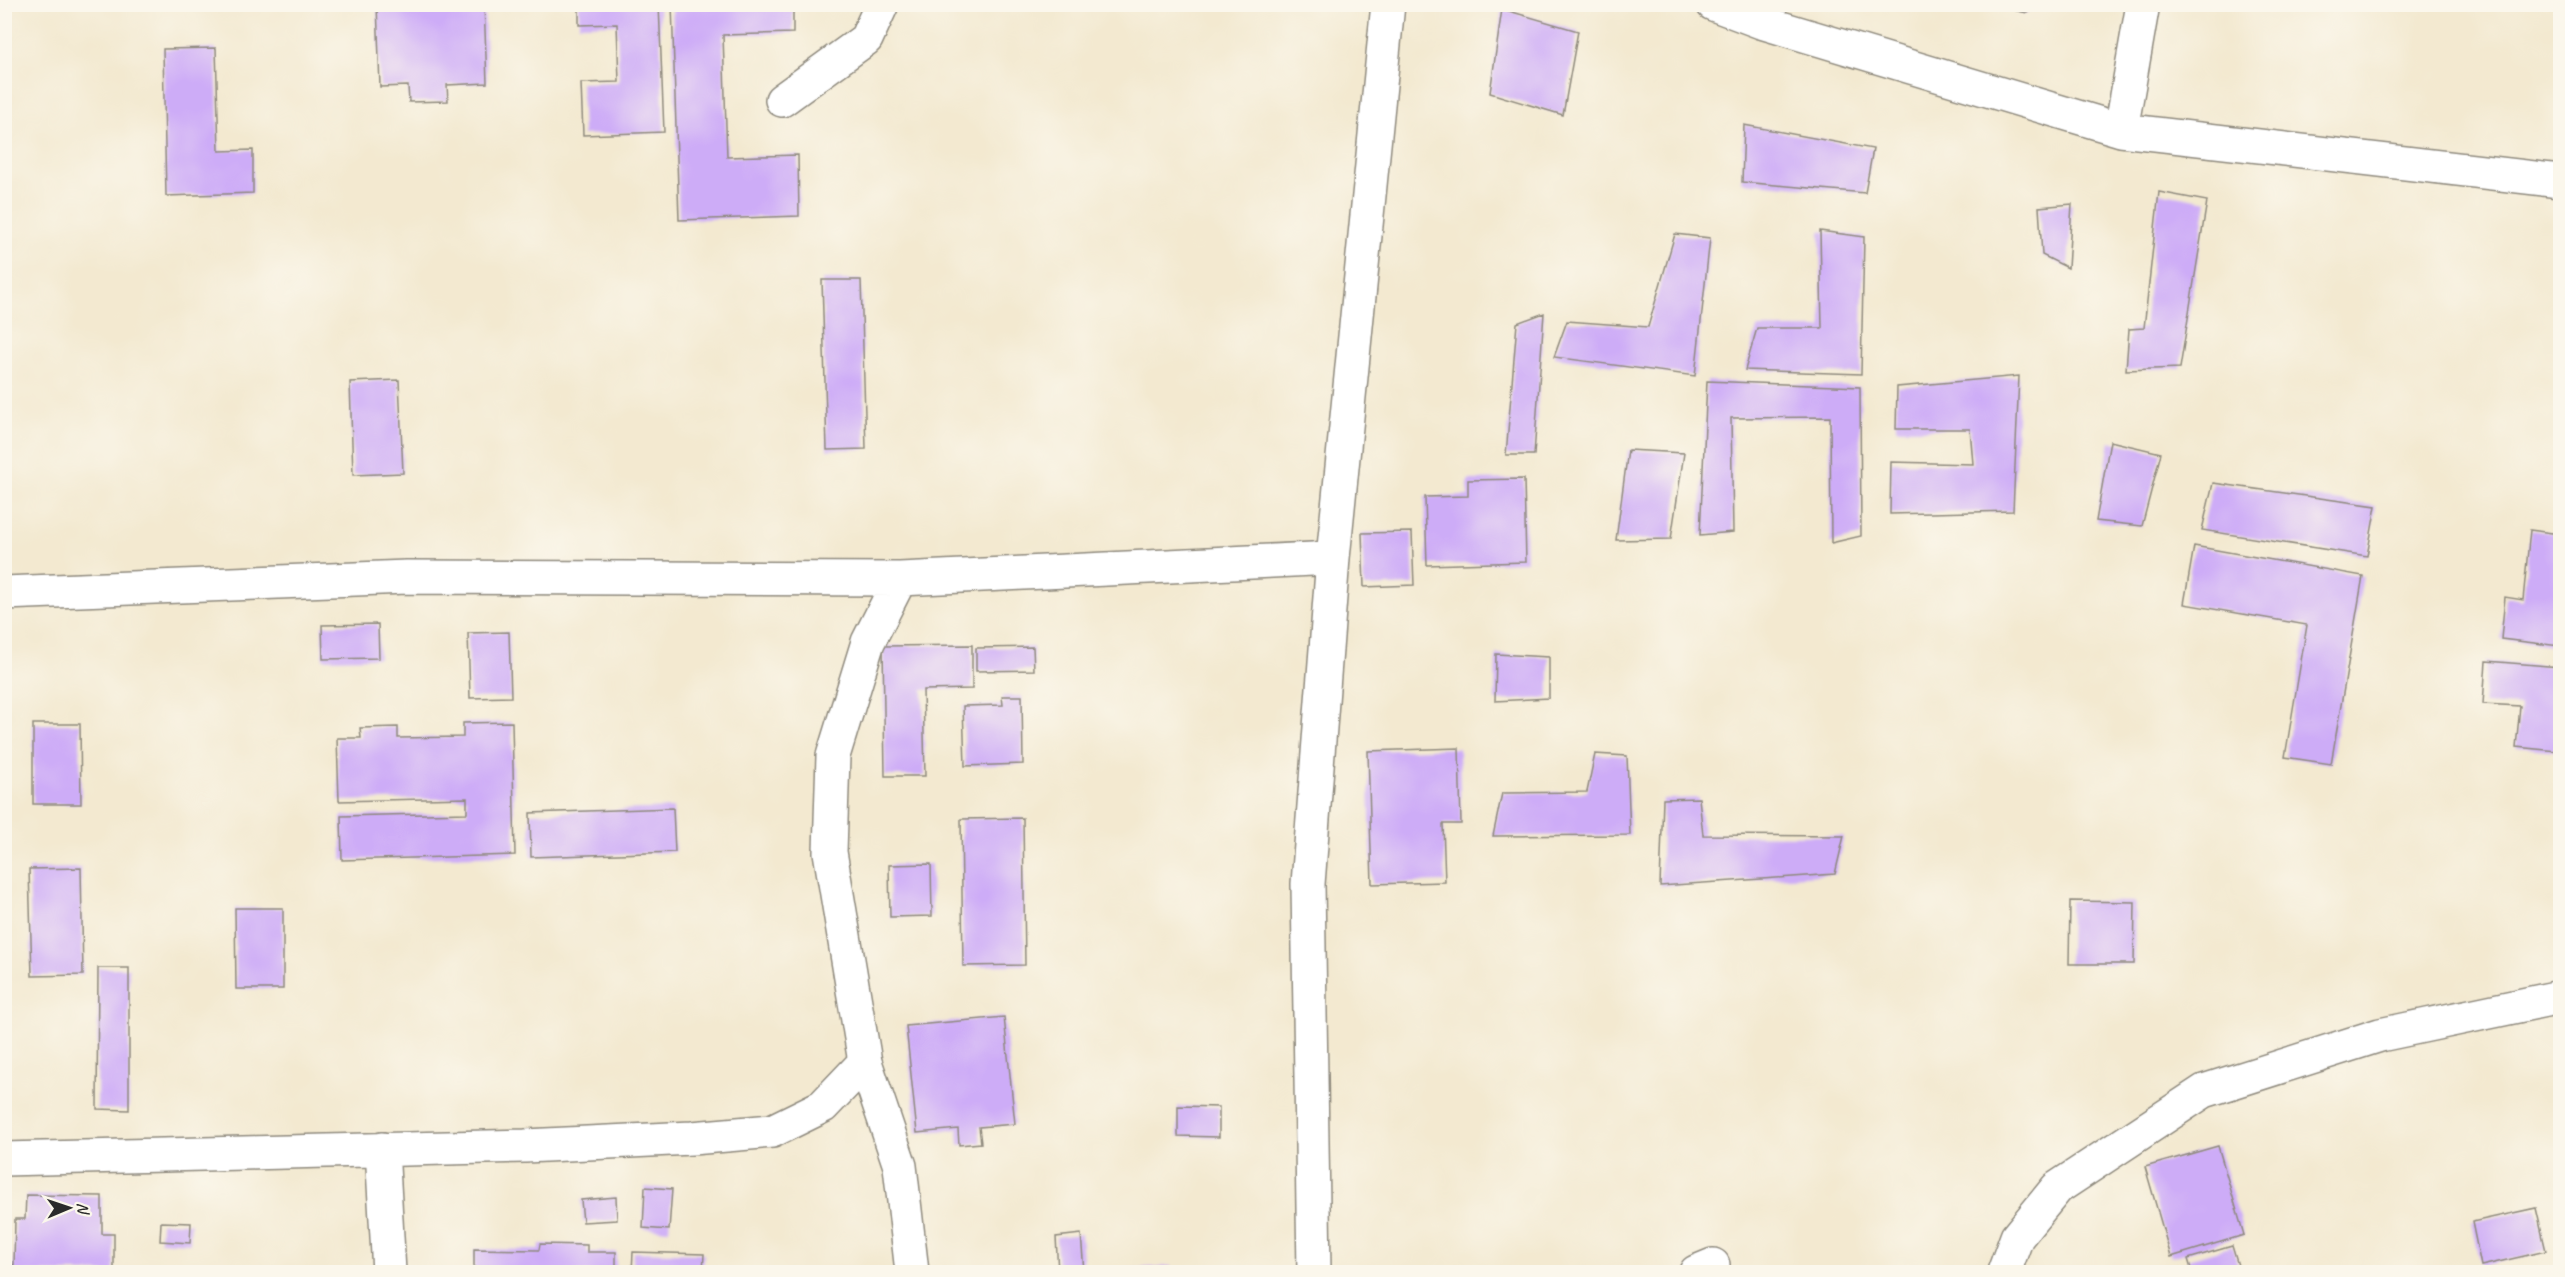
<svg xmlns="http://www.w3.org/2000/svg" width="2565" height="1277" font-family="Caveat,sans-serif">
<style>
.building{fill:#cdacf7}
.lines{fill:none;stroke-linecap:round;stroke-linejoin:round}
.minor-casing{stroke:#8f8a7e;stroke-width:36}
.minor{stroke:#fff;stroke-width:33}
</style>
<rect width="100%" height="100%" fill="#fbf7ec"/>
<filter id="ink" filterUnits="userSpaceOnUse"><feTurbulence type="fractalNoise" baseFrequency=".0167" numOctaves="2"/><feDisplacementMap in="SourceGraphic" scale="12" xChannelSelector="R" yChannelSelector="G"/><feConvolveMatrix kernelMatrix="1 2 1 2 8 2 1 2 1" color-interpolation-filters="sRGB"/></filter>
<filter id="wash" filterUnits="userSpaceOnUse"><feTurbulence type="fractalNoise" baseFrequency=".008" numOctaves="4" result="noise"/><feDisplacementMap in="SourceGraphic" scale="24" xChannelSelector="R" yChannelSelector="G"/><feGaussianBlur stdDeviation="1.35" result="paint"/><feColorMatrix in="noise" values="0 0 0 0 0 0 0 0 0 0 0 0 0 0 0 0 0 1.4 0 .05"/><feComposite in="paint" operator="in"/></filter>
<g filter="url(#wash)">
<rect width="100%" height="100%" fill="#f3e9d0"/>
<g id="blocks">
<path class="building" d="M 377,4 L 484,4 L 487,83 L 447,85 L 448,101 L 409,102 L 408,86 L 380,87 Z
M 579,4 L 659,4 L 664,132 L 583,135 L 581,83 L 619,82 L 617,24 L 579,25 Z
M 672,4 L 793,4 L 793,33 L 723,35 L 727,157 L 798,155 L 799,216 L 679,220 Z
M 1986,4 L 2038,4 L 2027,13 Z
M 1502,9 L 1578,31 L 1563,115 L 1490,93 Z
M 216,48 L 219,151 L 253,150 L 253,193 L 166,196 L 163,49 Z
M 1744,125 L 1873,149 L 1865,193 L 1742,182 Z
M 2159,192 L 2207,201 L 2180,368 L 2126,370 L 2129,329 L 2144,328 Z
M 2072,204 L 2068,268 L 2042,255 L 2039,207 Z
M 1820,231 L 1864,237 L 1861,374 L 1745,370 L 1757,328 L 1822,328 Z
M 1675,234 L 1710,238 L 1695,376 L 1554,357 L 1567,321 L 1648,327 Z
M 822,280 L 861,280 L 866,449 L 827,450 Z
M 1544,313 L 1534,455 L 1506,455 L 1517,323 Z
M 2019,376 L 2013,511 L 1890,514 L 1891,462 L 1973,464 L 1970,429 L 1896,429 L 1897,387 Z
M 399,380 L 403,473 L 353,475 L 350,382 Z
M 1707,381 L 1860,387 L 1861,536 L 1831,543 L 1830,417 L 1731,418 L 1733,532 L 1700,535 Z
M 2110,441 L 2161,453 L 2142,526 L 2096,521 Z
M 1628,450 L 1684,453 L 1671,539 L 1616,540 Z
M 1524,479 L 1526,562 L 1427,565 L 1425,497 L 1468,496 L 1468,480 Z
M 2213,483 L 2376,506 L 2367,556 L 2202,530 Z
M 2530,530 L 2560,534 L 2560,646 L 2501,639 L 2505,597 L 2523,600 Z
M 1412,532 L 1414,585 L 1364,587 L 1362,533 Z
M 2194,546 L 2363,576 L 2331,764 L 2285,757 L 2307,625 L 2184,604 Z
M 378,624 L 379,658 L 323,659 L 322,625 Z
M 509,632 L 511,697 L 470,698 L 468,633 Z
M 972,645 L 972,689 L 923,690 L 925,776 L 885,776 L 883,646 Z
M 1033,647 L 1034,670 L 976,671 L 976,648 Z
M 1496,654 L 1549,657 L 1549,698 L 1495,701 Z
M 2486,661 L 2560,667 L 2557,751 L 2516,747 L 2520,706 L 2483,704 Z
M 1002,696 L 1022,696 L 1023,764 L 965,766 L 963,706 L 1003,705 Z
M 512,722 L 515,855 L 342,860 L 341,816 L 467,813 L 467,798 L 339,801 L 337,738 L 361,738 L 360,728 L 398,727 L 398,738 L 463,737 L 463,723 Z
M 33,724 L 80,724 L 81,804 L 33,804 Z
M 1459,748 L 1461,824 L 1443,824 L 1445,882 L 1372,884 L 1368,751 Z
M 1595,754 L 1627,756 L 1630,835 L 1493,836 L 1502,793 L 1587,792 Z
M 1699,798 L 1703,835 L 1844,836 L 1835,874 L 1660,886 L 1663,799 Z
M 673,808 L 675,852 L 531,857 L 530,813 Z
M 1023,818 L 1025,965 L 963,966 L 961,819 Z
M 931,864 L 932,916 L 890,917 L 889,865 Z
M 81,868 L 83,975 L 32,976 L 29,869 Z
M 2070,901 L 2135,902 L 2134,964 L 2069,964 Z
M 235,908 L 283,908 L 283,989 L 236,989 Z
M 98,968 L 129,968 L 129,1110 L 97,1109 Z
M 1004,1017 L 1015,1124 L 979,1127 L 981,1143 L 959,1145 L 958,1129 L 917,1133 L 906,1026 Z
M 1178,1106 L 1219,1107 L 1219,1137 L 1178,1136 Z
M 2218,1146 L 2244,1235 L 2171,1257 L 2145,1167 Z
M 645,1187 L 672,1189 L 669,1230 L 643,1228 Z
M 26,1195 L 102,1196 L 102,1234 L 114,1234 L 114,1272 L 4,1272 L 4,1265 L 14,1265 L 15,1219 L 25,1219 Z
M 616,1197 L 617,1220 L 583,1222 L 581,1200 Z
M 2536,1208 L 2546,1251 L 2481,1266 L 2472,1222 Z
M 161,1222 L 191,1223 L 190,1243 L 160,1241 Z
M 1081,1234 L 1084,1272 L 1058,1272 L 1056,1237 Z
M 540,1244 L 587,1245 L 587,1252 L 616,1252 L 616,1272 L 474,1272 L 474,1249 L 539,1250 Z
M 2232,1246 L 2240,1272 L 2192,1272 L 2188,1259 Z
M 633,1252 L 704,1254 L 703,1272 L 632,1272 Z
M 1171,1266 L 1171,1272 L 1096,1272 L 1096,1271 Z"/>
</g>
</g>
<g filter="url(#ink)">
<use href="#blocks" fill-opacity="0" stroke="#8f8a7e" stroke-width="1.5"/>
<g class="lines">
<g class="minor-casing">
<path id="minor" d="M 1713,4 L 1761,22 L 2121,130 L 2560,181
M 782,100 L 866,39 L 882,4
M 2121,130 L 2143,4
M 900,579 L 868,642 L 833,756 L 830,852 L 865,1062 L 900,1166 L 912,1272
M 4,593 L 407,577 L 900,579 L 1333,558
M 382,1149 L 389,1272
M 4,1159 L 525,1146 L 692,1138 L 772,1131 L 823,1106 L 865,1062
M 1314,1272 L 1308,884 L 1333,558 L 1388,4
M 1696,1272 L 1713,1265
M 2004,1272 L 2017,1237 L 2057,1188 L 2204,1091 L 2380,1035 L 2560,997"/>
</g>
<use href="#minor" class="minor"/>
</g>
</g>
<rect width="2565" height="1277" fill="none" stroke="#fbf7ec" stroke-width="24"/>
<g transform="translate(69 1208) rotate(88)" stroke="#fbf7ec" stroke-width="4.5" paint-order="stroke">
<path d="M0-4.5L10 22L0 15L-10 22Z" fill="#2b2b2b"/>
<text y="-9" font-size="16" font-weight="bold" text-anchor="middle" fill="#2b2b2b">N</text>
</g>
</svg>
